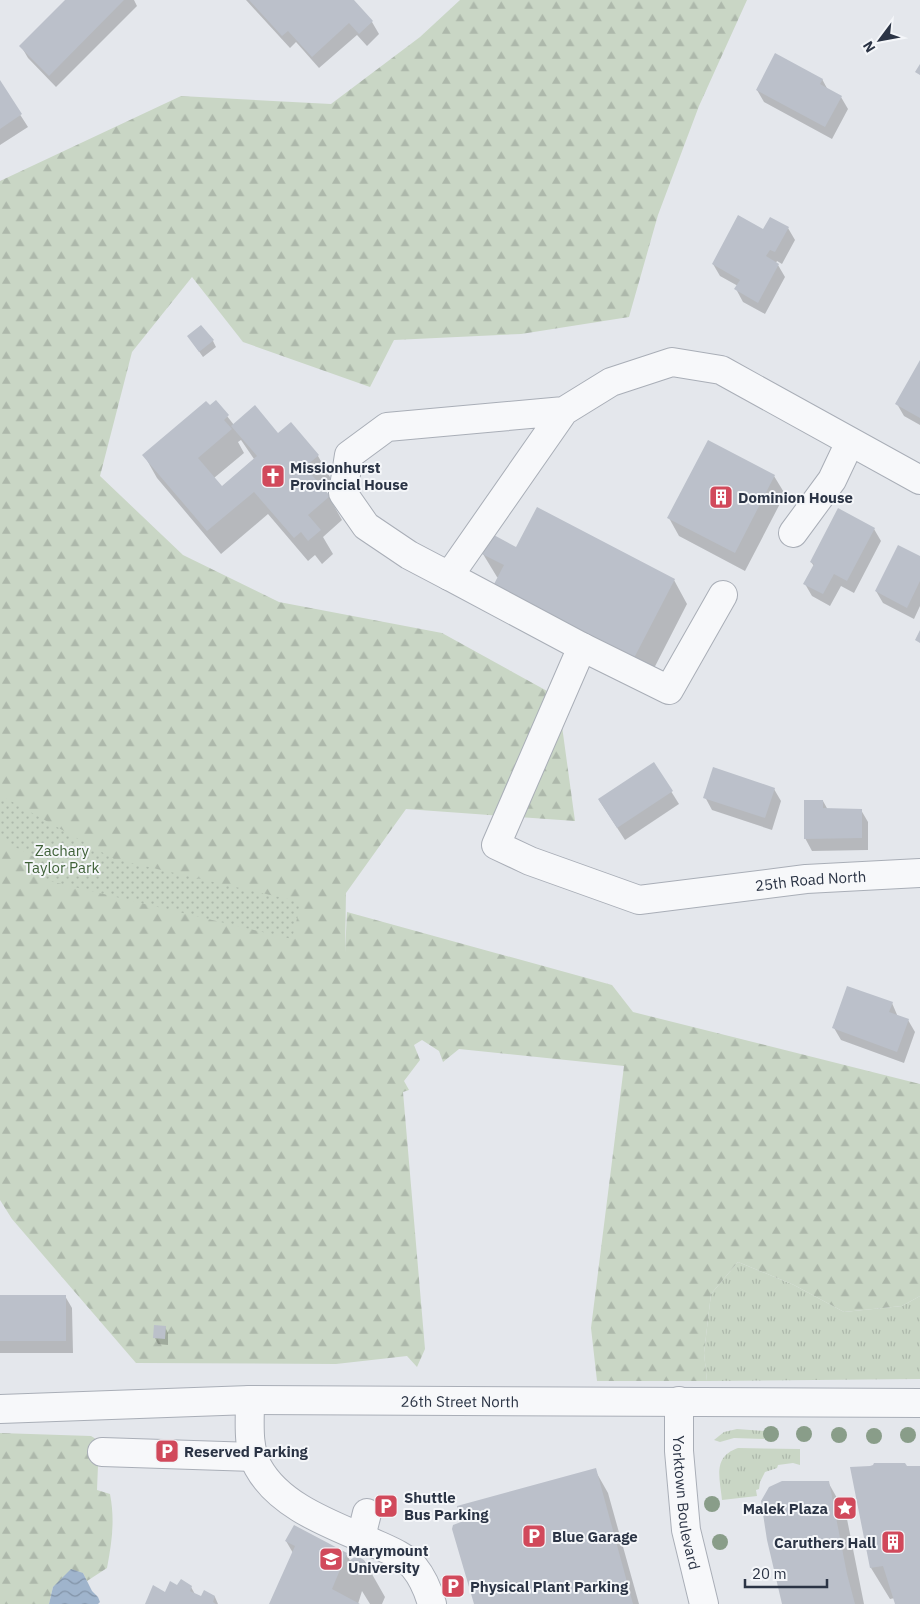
<svg xmlns="http://www.w3.org/2000/svg" width="920" height="1604" font-family="'IBM Plex Sans',sans-serif">
<style>
.grass{fill:url(#grass-tufts)}
.forest{fill:url(#forest-firs)}
.park{fill:url(#park-dots)}
.water{fill:url(#water-waves)}
.shadow{fill:#0003;fill-rule:evenodd}
.building{fill:#bbc0ca}
.lines{fill:none;stroke-linecap:round;stroke-linejoin:round}
.minor-casing{stroke:#a9aeb7;stroke-width:30}
.minor{stroke:#f7f8fa;stroke-width:28}
.tree{fill:#899d89}
.labels{text-anchor:middle;dominant-baseline:central;stroke-width:4;stroke-linejoin:round;paint-order:stroke}
.poi-label{font-size:15px;font-weight:bold;fill:#2b3445;stroke:#f4f6f9;text-anchor:start}
.park-label{font-size:15px;fill:#3f6138;stroke:#f4f6f9}
.street-label{font-size:15px;fill:#2b3445;stroke:#f4f6f9}
</style>
<defs>
<pattern id="grass-tufts" width="24" height="20" patternUnits="userSpaceOnUse" patternTransform="scale(1.25)"><rect width="24" height="20" fill="#c9d6c5"/><path d="M3 7l-1-3M5 7V3M7 7l1-3M15 17l-1-3M17 17v-4M19 17l1-3" fill="none" stroke="#adb8ab"/></pattern>
<pattern id="forest-firs" width="22" height="20" patternUnits="userSpaceOnUse" patternTransform="scale(1.25)"><rect width="22" height="20" fill="#c9d6c5"/><path d="M5 1l3.5 6h-7zM16 11l3.5 6h-7z" fill="#adb8ab"/></pattern>
<pattern id="park-dots" width="8" height="8" patternUnits="userSpaceOnUse" patternTransform="scale(1.25)"><rect width="8" height="8" fill="#c9d6c5"/><path d="M2 2h.1M6 6h.1" fill="none" stroke="#adb8ab" stroke-width="1.8" stroke-linecap="round"/></pattern>
<pattern id="water-waves" width="16" height="10" patternUnits="userSpaceOnUse" patternTransform="scale(1.25)"><rect width="16" height="10" fill="#9fb4cc"/><path d="M0 5q4-4 8 0t8 0" fill="none" stroke="#8293a7"/></pattern>
</defs>
<rect width="100%" height="100%" fill="#e4e7ec"/>
<path class="grass" d="M 738,1262 L 794,1285 L 844,1312 L 902,1306 L 920,1296 L 920,1379 L 707,1381 L 704,1353 L 711,1294 Z
M 737,1429 L 764,1431 L 764,1439 L 734,1438 L 720,1442 L 714,1440 L 724,1432 Z
M 738,1448 L 800,1449 L 800,1465 L 793,1463 L 778,1465 L 777,1468 L 765,1472 L 760,1482 L 759,1489 L 756,1490 L 757,1496 L 722,1500 C 720,1478 712,1457 738,1448 Z"/>
<path class="forest" d="M 460,0 L 747,0 L 699,106 L 658,215 L 629,317 L 521,334 L 394,340 L 370,387 L 243,342 L 192,277 L 132,352 L 100,476 L 183,555 L 279,602 L 442,633 L 558,697 L 575,821 L 406,809 L 346,893 L 345,952 L 347,912 L 612,985 L 633,1012 L 920,1084 L 920,1296 L 902,1306 L 844,1312 L 794,1285 L 738,1262 L 711,1294 L 704,1353 L 707,1381 L 597,1381 L 591,1328 L 624,1066 L 459,1049 L 443,1062 L 439,1051 L 422,1040 L 414,1045 L 420,1060 L 404,1081 L 409,1090 L 403,1092 L 425,1349 L 417,1367 L 407,1356 L 336,1364 L 136,1363 L 12,1219 L 0,1200 L 0,181 L 181,96 L 331,104 L 420,37 Z
M 0,1433 L 91,1436 L 99,1441 L 97,1490 L 110,1494 C 115,1520 112,1542 107,1568 L 87,1581 L 83,1573 L 53,1587 L 49,1604 L 0,1604 Z"/>
<path class="park" d="M 0,795 L 114,859 L 301,902 L 292,939 L 45,880 L 34,857 L 0,839 Z"/>
<path class="water" d="M 71,1569 L 83,1573 L 92,1591 L 98,1597 L 100,1602 L 98,1604 L 49,1604 L 53,1587 Z"/>
<path class="shadow" d="M 66,0 L 134,0 L 137,6 L 56,87 L 28,58 L 21,46 Z
M 246,0 L 353,0 L 372,22 L 379,34 L 367,46 L 357,35 L 319,68 L 296,42 L 290,48 Z
M 822,79 L 828,90 L 841,97 L 848,109 L 832,139 L 764,102 L 757,90 Z
M 0,83 L 28,127 L 0,145 Z
M 788,228 L 795,240 L 782,264 L 777,261 L 776,263 L 778,265 L 785,277 L 765,314 L 743,302 L 736,289 L 738,286 L 720,276 L 713,264 L 764,231 Z
M 188,336 L 213,341 L 216,347 L 203,357 Z
M 920,362 L 920,425 L 904,416 L 897,404 Z
M 216,402 L 234,425 L 318,456 L 331,479 L 321,488 L 329,497 L 342,520 L 323,537 L 333,554 L 322,564 L 315,555 L 308,561 L 268,514 L 221,554 L 157,478 L 144,455 ZM 241,440 L 254,459 L 222,487 L 214,478 L 244,453 L 238,442 Z
M 774,476 L 785,494 L 745,571 L 679,536 L 669,518 Z
M 874,529 L 881,541 L 854,593 L 841,586 L 830,606 L 812,596 L 805,584 L 814,566 L 811,562 Z
M 517,548 L 674,580 L 687,604 L 647,682 L 497,577 L 483,554 Z
M 920,557 L 920,606 L 914,619 L 883,603 L 876,591 Z
M 654,764 L 679,804 L 625,840 L 599,800 Z
M 774,789 L 781,801 L 772,830 L 712,810 L 705,797 Z
M 823,801 L 828,810 L 861,810 L 868,822 L 868,850 L 812,851 L 805,838 Z
M 892,1003 L 898,1017 L 908,1020 L 915,1032 L 904,1063 L 841,1040 L 834,1028 Z
M 0,1296 L 65,1296 L 72,1308 L 73,1353 L 0,1353 Z
M 165,1327 L 168,1333 L 168,1345 L 158,1344 L 155,1338 Z
M 920,1467 L 920,1604 L 897,1604 L 895,1598 L 890,1599 L 871,1568 L 906,1468 Z
M 595,1470 L 608,1493 L 639,1604 L 475,1604 Z
M 828,1482 L 846,1514 L 864,1604 L 783,1604 Z
M 286,1541 L 346,1554 L 351,1562 L 357,1558 L 364,1560 L 385,1597 L 382,1604 L 370,1604 L 362,1591 L 358,1604 L 270,1604 L 293,1553 Z
M 178,1586 L 191,1587 L 196,1596 L 202,1598 L 204,1592 L 215,1597 L 218,1604 L 146,1604 Z"/>
<path class="building" d="M 65,0 L 124,0 L 49,76 L 19,46 Z
M 249,0 L 354,0 L 373,21 L 359,34 L 349,23 L 312,57 L 288,31 L 282,36 Z
M 775,53 L 823,79 L 820,84 L 842,96 L 825,127 L 756,90 Z
M 920,64 L 920,75 L 915,72 Z
M 0,80 L 22,114 L 0,129 Z
M 738,215 L 763,229 L 770,217 L 789,227 L 775,252 L 770,250 L 766,256 L 779,264 L 758,303 L 734,289 L 740,280 L 712,264 Z
M 201,325 L 214,340 L 199,352 L 187,336 Z
M 920,360 L 920,418 L 895,404 Z
M 216,400 L 229,415 L 224,420 L 232,429 L 198,458 L 222,486 L 257,456 L 231,426 L 255,405 L 278,433 L 291,422 L 319,455 L 305,467 L 330,496 L 308,515 L 321,530 L 308,541 L 301,532 L 294,538 L 254,492 L 207,531 L 142,455 L 206,401 L 210,405 Z
M 708,440 L 775,475 L 735,553 L 667,518 Z
M 537,507 L 675,579 L 633,660 L 493,586 L 504,565 L 482,554 L 492,534 L 516,547 Z
M 838,508 L 875,528 L 847,581 L 834,574 L 823,594 L 803,584 L 814,564 L 810,562 Z
M 898,545 L 920,556 L 920,581 L 907,608 L 875,591 Z
M 920,630 L 920,643 L 915,640 Z
M 654,762 L 673,791 L 617,828 L 598,799 Z
M 713,767 L 775,788 L 765,818 L 703,798 Z
M 804,800 L 823,800 L 823,808 L 862,809 L 862,838 L 804,839 Z
M 847,986 L 893,1002 L 889,1012 L 909,1019 L 897,1052 L 832,1028 Z
M 0,1295 L 66,1295 L 66,1341 L 0,1341 Z
M 154,1325 L 166,1326 L 165,1339 L 153,1338 Z
M 874,1463 L 905,1463 L 907,1466 L 920,1466 L 920,1604 L 895,1604 L 883,1566 L 870,1568 L 850,1467 L 870,1466 L 873,1465 Z
M 596,1468 L 633,1604 L 474,1604 L 452,1529 L 453,1525 L 461,1522 L 457,1506 Z
M 782,1481 L 829,1481 L 847,1574 L 855,1604 L 782,1604 L 767,1540 L 761,1501 L 769,1487 Z
M 294,1525 L 347,1553 L 332,1589 L 360,1604 L 269,1604 L 295,1546 L 285,1541 Z
M348 1566a9 9 0 1 1 18 0a9 9 0 1 1-18 0Z
M 181,1579 L 192,1586 L 190,1591 L 201,1596 L 204,1590 L 215,1596 L 213,1602 L 216,1604 L 145,1604 L 153,1585 L 165,1592 L 170,1581 L 177,1585 Z"/>
<g class="lines">
<g class="minor-casing">
<g id="minor">
<path d="M 564,411 L 449,576 L 409,555 L 366,526 L 343,493 L 349,455 L 387,427 L 564,411 L 611,382 L 672,362 L 721,370 L 920,480"/>
<path d="M 793,533 L 832,480 L 850,442"/>
<path d="M 449,576 L 582,647 L 669,690 L 723,595"/>
<path id="s1" d="M 582,647 L 496,845 L 530,861 L 639,900 L 806,879 L 920,873"/>
<path d="M 250,1400 C 250,1422 247,1447 258,1467 C 281,1509 337,1526 378,1545 C 389,1550 406,1557 414,1567 C 423,1578 428,1590 432,1604"/>
<path id="s2" d="M 679,1401 L 679,1451 L 686,1530 L 704,1604"/>
<path id="s3" d="M 0,1409 L 250,1400 L 920,1403"/>
<path d="M 102,1452 L 254,1457"/>
<path d="M 361,1537 L 367,1513"/>
</g>
</g>
<use href="#minor" class="minor"/>
</g>
<g class="tree">
<circle cx="771" cy="1434" r="8"/>
<circle cx="804" cy="1434" r="8"/>
<circle cx="839" cy="1435" r="8"/>
<circle cx="908" cy="1435" r="8"/>
<circle cx="874" cy="1436" r="8"/>
<circle cx="712" cy="1504" r="8"/>
<circle cx="720" cy="1542" r="8"/>
</g>
<defs>
<g id="church-square" transform="scale(1.25)"><rect x="-9" y="-9" width="18" height="18" rx="4" fill="#d1495b" stroke="#f4f6f9"/><path d="M-1.2-6h2.4v3.5h3.3v2.4h-3.3V6h-2.4V-.1h-3.3v-2.4h3.3Z" fill="#fff"/></g>
<g id="building-square" transform="scale(1.25)"><rect x="-9" y="-9" width="18" height="18" rx="4" fill="#d1495b" stroke="#f4f6f9"/><path d="M-4-6H4V6H1V3H-1V6H-4ZM-2.5-4.3h1.7v1.8h-1.7ZM.8-4.3h1.7v1.8H.8ZM-2.5-1h1.7V.8h-1.7ZM.8-1h1.7V.8H.8Z" fill="#fff"/></g>
<g id="parking-square" transform="scale(1.25)"><rect x="-9" y="-9" width="18" height="18" rx="4" fill="#d1495b" stroke="#f4f6f9"/><path d="M-3.5-5.5H1a3.5 3.5 0 0 1 0 7H-1V5.5H-3.5ZM-1-3.4V-.6H.8a1.4 1.4 0 0 0 0-2.8Z" fill="#fff"/></g>
<g id="sight-square" transform="scale(1.25)"><rect x="-9" y="-9" width="18" height="18" rx="4" fill="#d1495b" stroke="#f4f6f9"/><path d="M0-6L1.8-2.2L6-1.7L2.9 1.2L3.7 5.4L0 3.3L-3.7 5.4L-2.9 1.2L-6-1.7L-1.8-2.2Z" fill="#fff"/></g>
<g id="university-square" transform="scale(1.25)"><rect x="-9" y="-9" width="18" height="18" rx="4" fill="#d1495b" stroke="#f4f6f9"/><path d="M0-5L7-2L0 1L-7-2ZM-4 1L0 2.5L4 1V4Q0 6-4 4Z" fill="#fff"/></g>
</defs>
<g fill-rule="evenodd">
<use href="#church-square" x="273" y="476"/>
<use href="#building-square" x="721" y="497"/>
<use href="#parking-square" x="167" y="1451"/>
<use href="#parking-square" x="386" y="1506"/>
<use href="#sight-square" x="845" y="1508"/>
<use href="#parking-square" x="534" y="1536"/>
<use href="#building-square" x="893" y="1542"/>
<use href="#university-square" x="331" y="1559"/>
<use href="#parking-square" x="453" y="1586"/>
</g>
<g class="labels">
<g class="poi-label">
<text x="290" y="467">Missionhurst<tspan x="290" dy="17">Provincial House</tspan></text>
<text x="738" y="497">Dominion House</text>
<text x="184" y="1451">Reserved Parking</text>
<text x="404" y="1497">Shuttle<tspan x="404" dy="17">Bus Parking</tspan></text>
<text x="828" y="1508" text-anchor="end">Malek Plaza</text>
<text x="552" y="1536">Blue Garage</text>
<text x="876" y="1542" text-anchor="end">Caruthers Hall</text>
<text x="348" y="1550">Marymount<tspan x="348" dy="17">University</tspan></text>
<text x="470" y="1586">Physical Plant Parking</text>
</g>
<g class="park-label">
<text x="62" y="850">Zachary<tspan x="62" dy="17">Taylor Park</tspan></text>
</g>
<g class="street-label">
<text stroke="none"><textPath href="#s1" startOffset="542">25th Road North</textPath></text>
<text stroke="none"><textPath href="#s3" startOffset="460">26th Street North</textPath></text>
<text stroke="none"><textPath href="#s2" startOffset="102">Yorktown Boulevard</textPath></text>
</g>
</g>
<g transform="translate(880 40) rotate(238)" stroke="#f4f6f9" stroke-width="4" paint-order="stroke">
<path d="M0-4L9 19L0 12L-9 19Z" fill="#2b3445"/>
<text y="-8" font-size="14" font-weight="bold" text-anchor="middle" fill="#2b3445">N</text>
</g>
<path d="M745 1579v8h82v-8" fill="none" stroke="#2b3445" stroke-width="2.5"/>
<text x="752" y="1579" font-size="15" fill="#2b3445" stroke="#f4f6f9" stroke-width="4" paint-order="stroke">20 m</text>
</svg>
